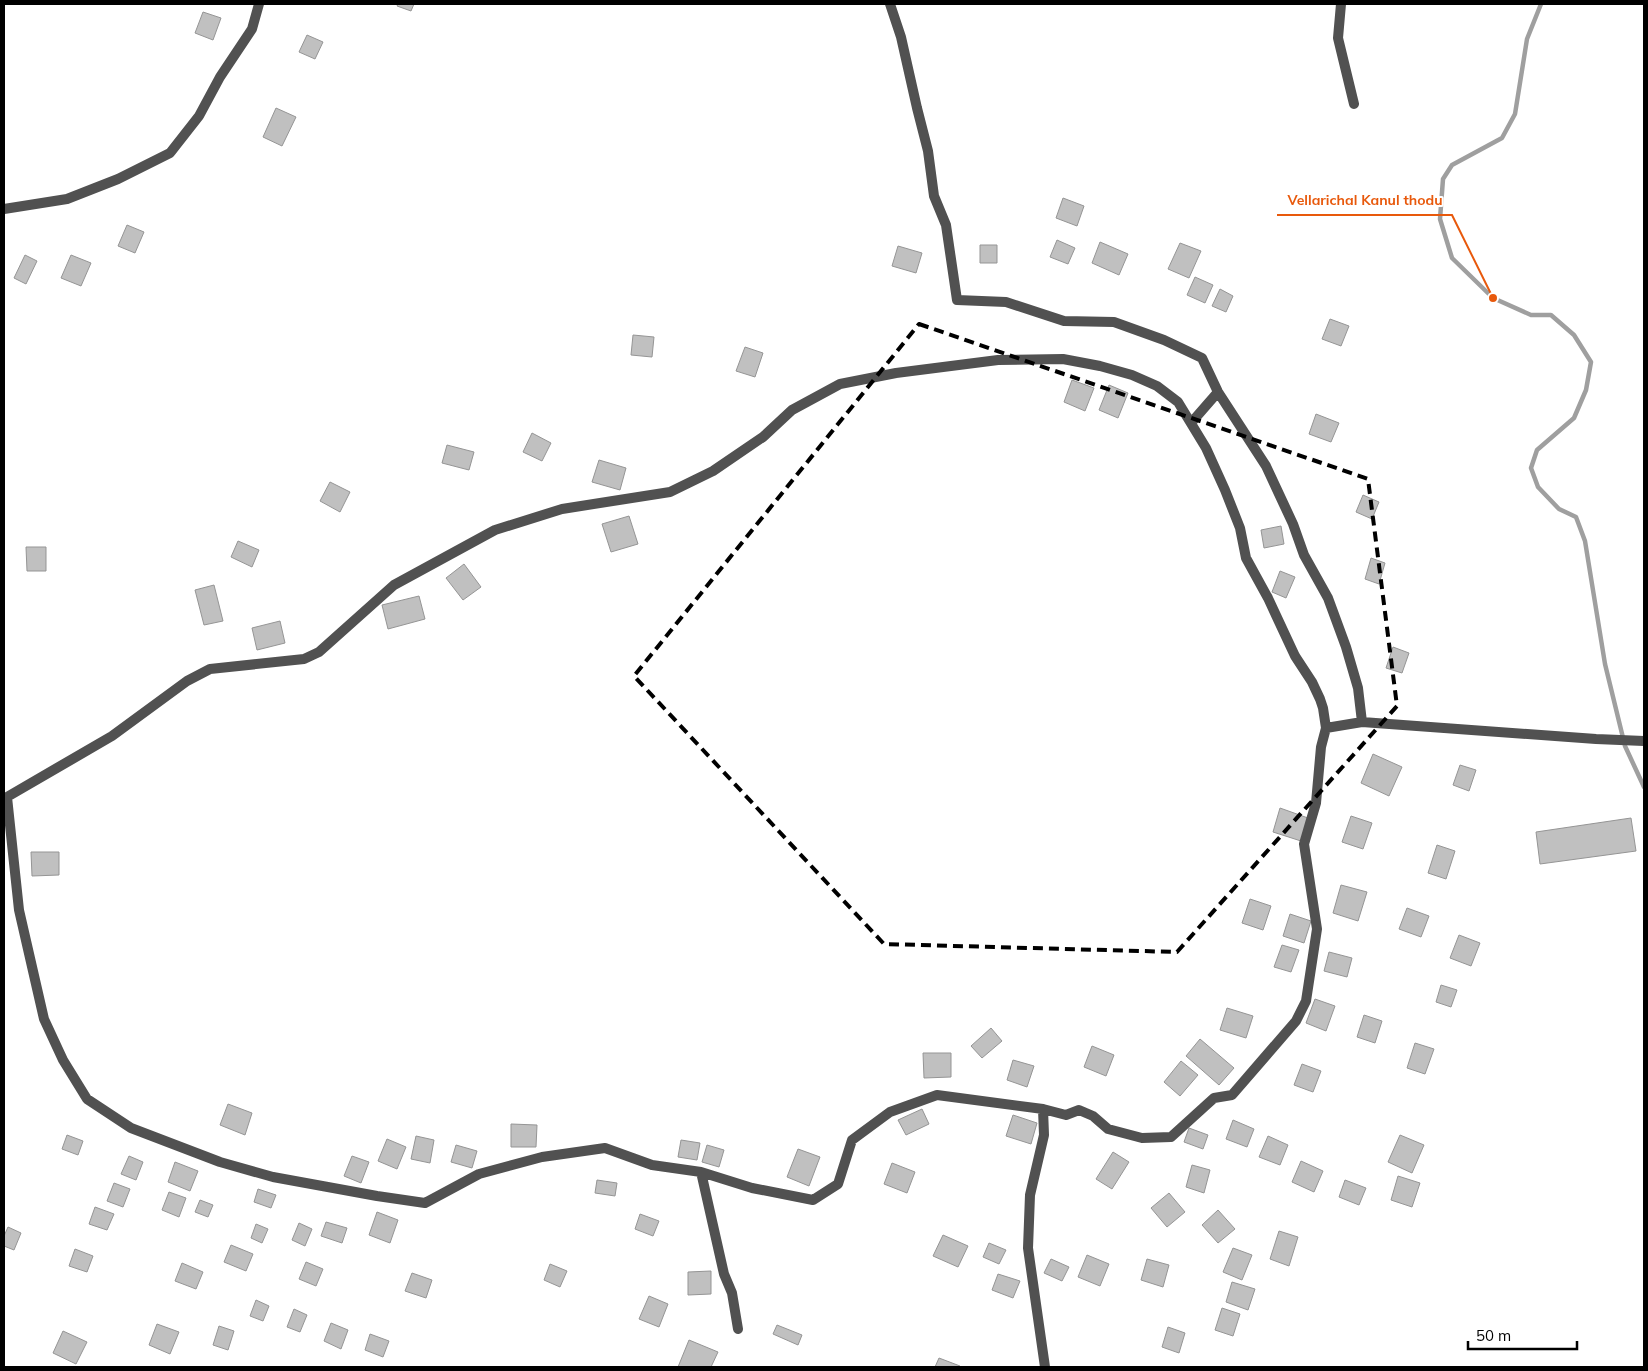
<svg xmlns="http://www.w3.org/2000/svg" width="1648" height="1371" font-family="Mulish,sans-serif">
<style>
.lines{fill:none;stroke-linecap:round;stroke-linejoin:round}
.stream{stroke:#9f9f9f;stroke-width:4.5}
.building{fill:#c0c0c0;stroke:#959595}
.street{stroke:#515151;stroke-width:10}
.marked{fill:none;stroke:#000;stroke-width:4;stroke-dasharray:10 6;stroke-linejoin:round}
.leader{fill:none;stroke:#e8590c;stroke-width:2}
.callout-dot{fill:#e8590c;stroke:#fff;stroke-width:2}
.callout-label{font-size:14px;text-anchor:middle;font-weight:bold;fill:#e8590c;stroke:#fff;stroke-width:4;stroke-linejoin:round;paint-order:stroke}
</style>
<rect width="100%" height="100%" fill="#fff"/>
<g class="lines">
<path class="stream" d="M 1541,4 L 1527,39 L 1515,114 L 1502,138 L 1452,165 L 1443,179 L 1440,219 L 1452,258 L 1493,298 L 1531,315 L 1551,315 L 1574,335 L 1591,362 L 1586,390 L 1574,418 L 1537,450 L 1531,468 L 1538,487 L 1559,509 L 1576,517 L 1585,541 L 1605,664 L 1625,746 L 1644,787"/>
</g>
<path class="building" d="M 398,4 L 414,4 L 411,11 L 397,6 Z
M 203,12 L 221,18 L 213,40 L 195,33 Z
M 307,35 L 323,42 L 315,59 L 299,52 Z
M 276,108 L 296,117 L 282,146 L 263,137 Z
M 1063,198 L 1084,206 L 1077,226 L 1056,218 Z
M 127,225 L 144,232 L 135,253 L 118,246 Z
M 1057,240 L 1075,248 L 1068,264 L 1050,257 Z
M 1100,242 L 1128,254 L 1119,275 L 1092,263 Z
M 1180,243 L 1201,251 L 1189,278 L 1168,269 Z
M 980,245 L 997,245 L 997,263 L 980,263 Z
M 898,246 L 922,253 L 916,273 L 892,266 Z
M 25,255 L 37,261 L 26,284 L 14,278 Z
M 71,255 L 91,263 L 81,286 L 61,278 Z
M 1195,277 L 1213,285 L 1205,303 L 1187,295 Z
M 1220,289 L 1233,296 L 1226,312 L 1212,306 Z
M 1330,319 L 1349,326 L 1341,346 L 1322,339 Z
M 633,335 L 654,337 L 652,357 L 631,355 Z
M 745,347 L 763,353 L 755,377 L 736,371 Z
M 1072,380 L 1094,388 L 1085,411 L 1064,402 Z
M 1109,385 L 1128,393 L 1118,418 L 1099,410 Z
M 1316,414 L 1339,423 L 1331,442 L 1309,434 Z
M 532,433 L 551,443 L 542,461 L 523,452 Z
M 447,445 L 474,452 L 469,470 L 442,463 Z
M 599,460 L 626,468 L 620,490 L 592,482 Z
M 330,482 L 350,492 L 340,512 L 320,501 Z
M 1363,495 L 1379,502 L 1372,519 L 1356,512 Z
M 629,516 L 638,544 L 611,552 L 602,524 Z
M 1281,526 L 1284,544 L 1264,548 L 1261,530 Z
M 238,541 L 259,550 L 252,567 L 231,557 Z
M 26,547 L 46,547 L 46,571 L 27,571 Z
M 1371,558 L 1385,563 L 1379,584 L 1365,579 Z
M 464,564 L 481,587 L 463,600 L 446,578 Z
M 1280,571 L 1295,577 L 1286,598 L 1272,592 Z
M 214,585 L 223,621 L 204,625 L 195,590 Z
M 419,596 L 425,619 L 388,629 L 382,605 Z
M 280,621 L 285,643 L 257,650 L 252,628 Z
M 1393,647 L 1409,653 L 1402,673 L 1386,668 Z
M 1373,754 L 1402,767 L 1389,796 L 1361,783 Z
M 1460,765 L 1476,770 L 1469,791 L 1453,785 Z
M 1280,808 L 1308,818 L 1301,841 L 1273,832 Z
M 1351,816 L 1372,823 L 1363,849 L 1342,842 Z
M 1631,818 L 1636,851 L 1540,864 L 1536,832 Z
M 1437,845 L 1455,851 L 1446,879 L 1428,873 Z
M 31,852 L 59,852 L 59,875 L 32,876 Z
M 1341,885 L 1367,892 L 1358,921 L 1333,913 Z
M 1250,899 L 1271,906 L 1263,930 L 1242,923 Z
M 1407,908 L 1429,916 L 1421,937 L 1399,929 Z
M 1290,914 L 1311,921 L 1304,943 L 1283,936 Z
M 1459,935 L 1480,943 L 1471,966 L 1450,958 Z
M 1282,945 L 1299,950 L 1291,972 L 1274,967 Z
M 1329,952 L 1352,958 L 1347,977 L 1324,971 Z
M 1441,985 L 1457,990 L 1451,1007 L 1436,1002 Z
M 1315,999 L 1335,1006 L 1326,1031 L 1306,1023 Z
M 1227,1008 L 1253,1016 L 1246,1038 L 1220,1030 Z
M 1364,1015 L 1382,1021 L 1375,1043 L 1357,1037 Z
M 991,1028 L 1002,1041 L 982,1058 L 971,1046 Z
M 1200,1039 L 1234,1068 L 1219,1085 L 1186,1056 Z
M 1415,1043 L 1434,1049 L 1425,1074 L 1407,1068 Z
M 1092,1046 L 1114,1055 L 1106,1076 L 1084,1067 Z
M 923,1053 L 951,1053 L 951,1077 L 924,1078 Z
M 1013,1060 L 1034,1066 L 1027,1087 L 1007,1080 Z
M 1181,1061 L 1198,1075 L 1180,1096 L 1164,1082 Z
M 1302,1064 L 1321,1071 L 1313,1092 L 1294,1085 Z
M 228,1104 L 252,1113 L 245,1135 L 220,1125 Z
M 922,1109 L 929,1124 L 906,1135 L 898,1120 Z
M 1013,1115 L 1037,1123 L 1031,1144 L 1006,1136 Z
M 1233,1120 L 1254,1129 L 1247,1147 L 1226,1139 Z
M 511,1124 L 537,1125 L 536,1147 L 511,1147 Z
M 1189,1128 L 1208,1135 L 1203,1149 L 1184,1142 Z
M 67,1135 L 83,1141 L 78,1155 L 62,1149 Z
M 1400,1135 L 1424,1145 L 1412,1173 L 1388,1162 Z
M 416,1136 L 434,1140 L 430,1163 L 411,1159 Z
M 1268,1136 L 1288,1145 L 1280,1165 L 1259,1157 Z
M 387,1139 L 406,1147 L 397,1169 L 378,1161 Z
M 681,1140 L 700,1143 L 697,1160 L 678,1157 Z
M 456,1145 L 477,1151 L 472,1168 L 451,1162 Z
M 707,1145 L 724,1150 L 719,1167 L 702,1162 Z
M 798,1149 L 820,1157 L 809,1186 L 787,1177 Z
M 1113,1152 L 1129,1162 L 1112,1189 L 1096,1179 Z
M 129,1156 L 143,1162 L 136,1180 L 121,1174 Z
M 352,1156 L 369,1162 L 361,1183 L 344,1176 Z
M 1301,1161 L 1323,1171 L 1314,1192 L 1292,1182 Z
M 175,1162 L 198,1171 L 190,1191 L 168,1182 Z
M 892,1163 L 915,1172 L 907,1193 L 884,1184 Z
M 1192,1165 L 1210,1170 L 1204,1193 L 1186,1187 Z
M 1398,1176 L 1420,1183 L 1412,1207 L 1391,1200 Z
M 597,1180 L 617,1183 L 615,1196 L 595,1193 Z
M 1345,1180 L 1366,1188 L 1359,1205 L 1339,1197 Z
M 114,1183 L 130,1189 L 123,1207 L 107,1201 Z
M 258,1189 L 276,1195 L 271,1208 L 254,1202 Z
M 169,1192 L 186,1198 L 179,1217 L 162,1210 Z
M 1169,1193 L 1185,1212 L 1167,1227 L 1151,1208 Z
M 200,1200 L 213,1205 L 208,1217 L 195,1212 Z
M 95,1207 L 114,1214 L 107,1230 L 89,1224 Z
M 1218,1210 L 1235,1229 L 1218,1243 L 1202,1225 Z
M 377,1212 L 398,1220 L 390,1243 L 369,1235 Z
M 640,1214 L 659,1221 L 653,1236 L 635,1229 Z
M 326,1222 L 347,1228 L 342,1243 L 321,1236 Z
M 299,1223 L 312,1229 L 305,1246 L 292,1240 Z
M 256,1224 L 268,1229 L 262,1243 L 251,1238 Z
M 8,1227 L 21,1233 L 14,1250 L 4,1246 L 4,1236 Z
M 1279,1231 L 1298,1237 L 1289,1266 L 1270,1259 Z
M 943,1235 L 968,1246 L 958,1267 L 933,1256 Z
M 989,1243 L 1006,1250 L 999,1264 L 983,1257 Z
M 231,1245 L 253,1254 L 246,1271 L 224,1262 Z
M 1233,1248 L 1252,1255 L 1242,1280 L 1223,1272 Z
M 75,1249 L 93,1256 L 87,1272 L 69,1266 Z
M 1087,1255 L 1109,1264 L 1100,1286 L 1078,1277 Z
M 1051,1259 L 1069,1267 L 1062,1281 L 1044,1273 Z
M 1147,1259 L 1169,1265 L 1163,1287 L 1141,1280 Z
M 306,1262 L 323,1269 L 316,1286 L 299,1279 Z
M 182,1263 L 203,1272 L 196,1289 L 175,1281 Z
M 550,1264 L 567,1271 L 560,1287 L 544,1280 Z
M 711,1271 L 711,1294 L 688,1295 L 688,1272 Z
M 412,1273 L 432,1280 L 426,1298 L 405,1291 Z
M 998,1274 L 1020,1281 L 1013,1298 L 992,1290 Z
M 1232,1282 L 1255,1289 L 1248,1310 L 1226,1302 Z
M 649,1296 L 668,1304 L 659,1327 L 639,1319 Z
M 256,1300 L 269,1306 L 263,1321 L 250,1316 Z
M 1222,1308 L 1240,1314 L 1233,1336 L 1215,1330 Z
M 294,1309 L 307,1315 L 300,1332 L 287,1327 Z
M 331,1323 L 348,1330 L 341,1349 L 324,1341 Z
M 157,1324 L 179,1332 L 170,1354 L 149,1345 Z
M 777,1325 L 802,1335 L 798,1345 L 773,1334 Z
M 219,1326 L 234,1331 L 228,1350 L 213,1345 Z
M 1168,1327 L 1185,1333 L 1179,1353 L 1162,1347 Z
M 63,1331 L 87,1342 L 76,1364 L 53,1353 Z
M 370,1334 L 389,1341 L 383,1357 L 365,1350 Z
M 689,1340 L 718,1352 L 711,1367 L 678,1367 Z
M 939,1358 L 960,1366 L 960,1367 L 935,1367 Z"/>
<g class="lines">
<path class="street" d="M 890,4 L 901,37 L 917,108 L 928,151 L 934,196 L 946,225 L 957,300 L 1006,302 L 1064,321 L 1114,322 L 1164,340 L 1202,358 L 1218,392 L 1266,466 L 1293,524 L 1304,555 L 1328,598 L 1346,647 L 1358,688 L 1362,722
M 1341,4 L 1338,38 L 1354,104
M 4,209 L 67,199 L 118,179 L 170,153 L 199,116 L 220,77 L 252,29 L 259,4
M 1191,423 L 1218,392
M 7,797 L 112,736 L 187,681 L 210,669 L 304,659 L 319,652 L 394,585 L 495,530 L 562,509 L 670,492 L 713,471 L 763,437 L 792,410 L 840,384 L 896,373 L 998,360 L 1063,359 L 1100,366 L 1132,375 L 1157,386 L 1178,402 L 1206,448 L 1225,490 L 1240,528 L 1246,558 L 1268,598 L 1295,656 L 1312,682 L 1320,699 L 1323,708 L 1326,728
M 4,798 L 7,797 L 19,910 L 44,1019 L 63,1060 L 87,1099 L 131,1128 L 220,1162 L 273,1177 L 377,1196 L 425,1203 L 479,1174 L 542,1157 L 605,1148 L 652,1165 L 701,1172 L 752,1188 L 813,1200 L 838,1184 L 852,1140 L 890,1112 L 937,1095 L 1043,1109 L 1044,1135 L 1030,1195 L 1028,1248 L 1045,1367
M 1043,1109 L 1066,1115 L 1079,1110 L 1093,1116 L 1108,1129 L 1142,1138 L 1171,1137 L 1214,1098 L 1232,1095 L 1296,1021 L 1306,1001 L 1317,929 L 1304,844 L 1316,803 L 1321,747 L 1326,728 L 1362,722 L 1596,739 L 1644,741
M 701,1172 L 724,1274 L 732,1293 L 738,1329"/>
</g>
<path class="marked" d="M 919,324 L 1368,479 L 1397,706 L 1177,952 L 884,944 L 634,676 Z"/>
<path class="leader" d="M1493 298L1452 215H1277"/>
<circle class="callout-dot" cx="1493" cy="298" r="5"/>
<g class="callout-label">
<text x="1365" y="205">Vellarichal Kanul thodu</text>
</g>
<rect width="1648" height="1371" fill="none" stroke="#000000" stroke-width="10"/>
<path d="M1468 1341v8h109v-8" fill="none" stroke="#000000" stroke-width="2.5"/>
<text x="1476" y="1341" font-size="15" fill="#000000" stroke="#ffffff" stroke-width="4" paint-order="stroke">50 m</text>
</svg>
